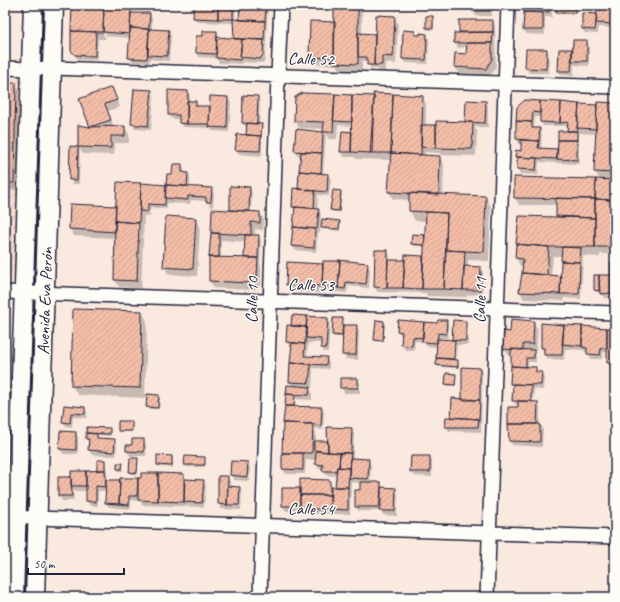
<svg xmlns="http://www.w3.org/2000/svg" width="620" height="602" font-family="Caveat,sans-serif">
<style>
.industrial{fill:url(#industrial-furrows)}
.shadow{fill:#0003;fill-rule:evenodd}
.building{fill:url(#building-hatch);stroke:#22223b}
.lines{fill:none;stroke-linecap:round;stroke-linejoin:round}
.street-casing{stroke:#22223b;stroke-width:16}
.secondary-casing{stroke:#22223b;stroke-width:21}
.street{stroke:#fdfcf7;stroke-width:13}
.secondary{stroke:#fdfcf7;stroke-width:18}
.labels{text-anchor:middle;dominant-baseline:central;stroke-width:3;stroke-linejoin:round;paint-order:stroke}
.street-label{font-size:17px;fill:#22223b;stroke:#fdfcf7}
</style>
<defs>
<pattern id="industrial-furrows" width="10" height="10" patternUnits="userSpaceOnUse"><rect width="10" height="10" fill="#f8dcce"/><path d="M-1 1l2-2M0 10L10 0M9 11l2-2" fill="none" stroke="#d4bcb2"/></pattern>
<pattern id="building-hatch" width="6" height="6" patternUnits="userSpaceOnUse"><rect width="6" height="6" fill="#f3bda7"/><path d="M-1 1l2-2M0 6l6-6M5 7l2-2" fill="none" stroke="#d0a291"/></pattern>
</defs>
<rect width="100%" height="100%" fill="#fae9df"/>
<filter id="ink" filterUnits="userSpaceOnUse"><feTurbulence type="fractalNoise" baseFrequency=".025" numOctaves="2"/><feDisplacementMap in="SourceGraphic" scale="8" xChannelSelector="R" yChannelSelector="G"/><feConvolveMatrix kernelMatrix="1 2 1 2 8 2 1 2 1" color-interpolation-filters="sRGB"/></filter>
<g filter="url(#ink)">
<path class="industrial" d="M 5,78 L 21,79 L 16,275 L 5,275 Z"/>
<path class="shadow" d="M 73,5 L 121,5 L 122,8 L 130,8 L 133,14 L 150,14 L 152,18 L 152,30 L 168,31 L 171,36 L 169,61 L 150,59 L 149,63 L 132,62 L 129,57 L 131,38 L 107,36 L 101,27 L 100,28 L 106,39 L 98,39 L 97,60 L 78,60 L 72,51 Z
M 195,5 L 236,5 L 235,20 L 240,21 L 248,8 L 248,5 L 268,5 L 265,60 L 263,63 L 242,62 L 242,64 L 219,63 L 216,58 L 199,57 L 197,52 L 204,37 L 217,32 L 219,38 L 235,40 L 234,23 L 197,22 L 194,18 Z
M 300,5 L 362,5 L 362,34 L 374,35 L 376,38 L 394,17 L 398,24 L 396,64 L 386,63 L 386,72 L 379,72 L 378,69 L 371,69 L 368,62 L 362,61 L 362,71 L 340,70 L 337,65 L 314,64 L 310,57 L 336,23 L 336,10 L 303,10 Z
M 460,5 L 492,5 L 492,16 L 476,16 L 473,11 L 473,6 L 461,6 Z
M 525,5 L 552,5 L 552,17 L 545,17 L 545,35 L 527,34 L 524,30 Z
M 557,5 L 575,5 L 576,14 L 559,14 Z
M 611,5 L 615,5 L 615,28 L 598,27 L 598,34 L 585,33 L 583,29 L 597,15 L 611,10 Z
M 433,17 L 434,19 L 434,30 L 428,30 L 427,28 Z
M 460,21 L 492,21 L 495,26 L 496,67 L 490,76 L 460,74 L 455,67 L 467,55 L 468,47 L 458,48 L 455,43 L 460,33 Z
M 414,32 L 417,36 L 426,35 L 429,39 L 428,64 L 406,63 L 403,59 Z
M 587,41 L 589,46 L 589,66 L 574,65 L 574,76 L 561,75 L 559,70 L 560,50 L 573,50 Z
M 547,50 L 549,55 L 549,73 L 529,73 L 526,68 Z
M 5,84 L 15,84 L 19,91 L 18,190 L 5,190 Z
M 112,88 L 120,107 L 108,111 L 114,127 L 125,127 L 129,134 L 129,143 L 115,143 L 114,155 L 83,154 L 80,149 L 79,184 L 73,184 L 70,179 L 71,147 L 79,148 L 79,126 L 91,129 L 80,99 Z
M 151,91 L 154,96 L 151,130 L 135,129 L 132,124 Z
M 188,92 L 190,96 L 190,102 L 195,102 L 198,107 L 211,107 L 228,98 L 231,103 L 229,132 L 212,131 L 210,128 L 183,127 L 180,123 L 180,119 L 172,119 L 169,115 Z
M 353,96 L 422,97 L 426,104 L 426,126 L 437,126 L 467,123 L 485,102 L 488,106 L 488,127 L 474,127 L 477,131 L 476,156 L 441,155 L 439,153 L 425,152 L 425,156 L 440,157 L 444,165 L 443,196 L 485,197 L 491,207 L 489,261 L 468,260 L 468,267 L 480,268 L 483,272 L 482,294 L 467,295 L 467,297 L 427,296 L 426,293 L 377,292 L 375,287 L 376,251 L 387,251 L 390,256 L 390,261 L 406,261 L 423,257 L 424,260 L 425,247 L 413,246 L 412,244 L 426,236 L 426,221 L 415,221 L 410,211 L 410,200 L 393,199 L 389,192 L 391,160 L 356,159 L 355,157 L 344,157 L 341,152 L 343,132 L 352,133 L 353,126 L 338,125 L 337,139 L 329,139 L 326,134 L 323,174 L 328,175 L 331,179 L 329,196 L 318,195 L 317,209 L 318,210 L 321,214 L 320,233 L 318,233 L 316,252 L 295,250 L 292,246 L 295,211 L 293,207 L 299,190 L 302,156 L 298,156 L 295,151 L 297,130 L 324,133 L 325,129 L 299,128 L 295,121 Z
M 257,97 L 260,102 L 259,125 L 261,125 L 262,127 L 262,156 L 239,154 L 236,149 L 248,136 L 247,128 L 246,127 L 243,123 Z
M 598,103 L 615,104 L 615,180 L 612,180 L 615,185 L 615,254 L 600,254 L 600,257 L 583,256 L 581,299 L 564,298 L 564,301 L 524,299 L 520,292 L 523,266 L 520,266 L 516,258 L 520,217 L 558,218 L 557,205 L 519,205 L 515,197 L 600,180 L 595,172 L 597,134 L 579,133 L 577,143 L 579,146 L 579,164 L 539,162 L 538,175 L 520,174 L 518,169 L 518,160 L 516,157 L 521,152 L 522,144 L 519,144 L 517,139 L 518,108 L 598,106 ZM 535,117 L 541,117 L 541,122 L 543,126 L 569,126 L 569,132 L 558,150 L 541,149 L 542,134 L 539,129 L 534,129 ZM 553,256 L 562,256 L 562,279 L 551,276 Z
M 182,165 L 184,170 L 184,173 L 188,174 L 190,178 L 190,188 L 211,189 L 214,194 L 213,207 L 210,206 L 207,201 L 191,200 L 190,204 L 167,203 L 167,209 L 151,208 L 150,211 L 144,211 L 144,213 L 150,213 L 150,216 L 144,216 L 141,288 L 119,287 L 115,280 L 116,238 L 74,236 L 70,229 L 117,207 L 118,183 L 167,186 L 168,175 L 173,175 Z
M 231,187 L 249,188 L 252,192 L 251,212 L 260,213 L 264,220 L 263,230 L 255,229 L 255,236 L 258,236 L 261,241 L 260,264 L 261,267 L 261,285 L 254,290 L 214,288 L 210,281 L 213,210 L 231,211 ZM 221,240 L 246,242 L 246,259 L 221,258 Z
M 341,192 L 342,194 L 340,212 L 333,212 L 331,210 Z
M 196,219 L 200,226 L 197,276 L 168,274 L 164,266 Z
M 339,222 L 340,224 L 340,231 L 323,229 L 322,227 Z
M 612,263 L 615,263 L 615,279 L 613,279 L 613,298 L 604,298 L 601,292 L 596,292 L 595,290 L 595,276 L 612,276 Z
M 367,264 L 370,269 L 369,288 L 348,286 L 347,293 L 326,291 L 326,293 L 291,292 L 287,285 Z
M 142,312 L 147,321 L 145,398 L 78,395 L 72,386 Z
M 292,316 L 327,319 L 330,323 L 328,352 L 324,352 L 322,347 L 322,343 L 308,343 L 307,357 L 326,358 L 329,363 L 329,369 L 313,368 L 312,388 L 309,388 L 312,392 L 312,400 L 295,399 L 295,407 L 321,408 L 324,413 L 323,430 L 314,428 L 316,432 L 316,442 L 328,443 L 351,429 L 354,434 L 353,459 L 368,460 L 371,465 L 370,483 L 380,483 L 383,488 L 395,489 L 398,494 L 397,516 L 383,515 L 381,511 L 358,511 L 356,506 L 361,491 L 361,483 L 351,482 L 350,514 L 304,514 L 302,511 L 286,511 L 283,506 L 301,489 L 329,481 L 332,488 L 336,488 L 337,476 L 326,475 L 324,469 L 319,469 L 316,464 L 316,460 L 306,460 L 305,474 L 286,474 L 283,469 L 284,423 L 288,386 L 293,386 L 290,382 L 293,347 L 290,347 L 287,342 L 292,327 Z
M 342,319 L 343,326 L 356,326 L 359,331 L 358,360 L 346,359 L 343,355 L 343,337 L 334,337 L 333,335 Z
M 446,321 L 449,326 L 448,338 L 440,338 L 440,341 L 453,341 L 466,322 L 468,327 L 468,345 L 457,345 L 456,361 L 459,363 L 458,368 L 438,367 L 437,365 L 438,347 L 426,346 L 424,342 L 415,341 L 414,350 L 405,350 L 402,345 L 403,336 L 401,336 L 398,331 L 438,324 ZM 454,345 L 456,345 L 455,365 L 453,364 Z
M 384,322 L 385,324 L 383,342 L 376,341 L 375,339 Z
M 533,322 L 538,329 L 536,351 L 533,351 L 536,356 L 536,362 L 528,362 L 528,368 L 535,368 L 538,373 L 541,373 L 544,377 L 543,390 L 534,389 L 533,402 L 537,403 L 540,408 L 540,424 L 543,429 L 542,447 L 512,445 L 510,441 L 519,405 L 516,405 L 513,400 L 514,388 L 511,384 L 512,356 L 509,356 L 504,348 L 511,333 Z
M 615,329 L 615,367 L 610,367 L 608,362 L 608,352 L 603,352 L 602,359 L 591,359 L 588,352 L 585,352 L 584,350 L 565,349 L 564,360 L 547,359 L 542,348 Z
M 480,369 L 482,373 L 481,432 L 449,431 L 446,426 L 452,418 L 453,400 L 463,401 Z
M 455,375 L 456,377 L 456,386 L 447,386 L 446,383 Z
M 341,379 L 358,379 L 360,383 L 360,393 L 344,393 L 342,388 Z
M 158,396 L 160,398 L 159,409 L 148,409 L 147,407 Z
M 65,406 L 85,408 L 87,412 L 87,418 L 73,417 L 72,427 L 66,426 L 63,422 Z
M 131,422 L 132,432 L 120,432 L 119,430 Z
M 87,428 L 110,429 L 111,436 L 97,435 L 99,439 L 114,440 L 117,445 L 116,456 L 92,455 L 89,450 L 90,444 L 87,439 Z
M 61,432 L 76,433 L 78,438 L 78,454 L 63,454 L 60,449 Z
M 144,440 L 146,445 L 146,456 L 130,456 L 127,451 L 127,446 L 133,446 Z
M 172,457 L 173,459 L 173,468 L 159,467 L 158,465 Z
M 204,457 L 205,467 L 186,467 L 185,465 Z
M 430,457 L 432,462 L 432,477 L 414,476 L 411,472 Z
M 131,459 L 137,459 L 138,461 L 137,475 L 131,474 L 130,472 Z
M 98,461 L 104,461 L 106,463 L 108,481 L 121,481 L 121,479 L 141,479 L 184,475 L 187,480 L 203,481 L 206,486 L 204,507 L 142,505 L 140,501 L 131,500 L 131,509 L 109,507 L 106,503 L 107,491 L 98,491 L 98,506 L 90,506 L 87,501 L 87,491 L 73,491 L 74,501 L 62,501 L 59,496 L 72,478 L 98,471 Z
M 232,462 L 247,463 L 250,468 L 249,481 L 234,480 L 231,475 Z
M 122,464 L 123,471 L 119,471 L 118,469 Z
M 219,477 L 227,477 L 230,481 L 230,487 L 239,488 L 242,492 L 241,510 L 221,509 L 219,504 Z"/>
<path class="building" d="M 72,5 L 120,5 L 120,7 Z
M 194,5 L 218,5 L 218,19 L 193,18 Z
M 218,5 L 233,5 L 233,19 L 218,19 Z
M 246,5 L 266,5 L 265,21 L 239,20 L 240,7 L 247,7 Z
M 299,5 L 334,5 L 334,6 Z
M 334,5 L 358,5 L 358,64 L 334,63 Z
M 472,5 L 490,5 L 490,11 L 472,11 Z
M 524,5 L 549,5 L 549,12 L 524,12 Z
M 556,5 L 575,5 L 575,13 L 556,13 Z
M 610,5 L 615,5 L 615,24 L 596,23 L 597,8 L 610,9 Z
M 72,6 L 104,7 L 103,32 L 71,31 Z
M 104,7 L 131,7 L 130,34 L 103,32 Z
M 524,12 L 543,13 L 543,30 L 523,30 Z
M 131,13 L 150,13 L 149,29 L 130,28 Z
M 582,13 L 597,14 L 595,30 L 582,29 Z
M 376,15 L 395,16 L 393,57 L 382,56 L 382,65 L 374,65 Z
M 426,16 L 433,16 L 433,28 L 426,28 Z
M 233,19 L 265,21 L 264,40 L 234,39 Z
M 459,20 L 493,20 L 493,32 L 459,32 Z
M 310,21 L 335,22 L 334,58 L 309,57 Z
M 130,28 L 149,29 L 147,59 L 128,58 Z
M 149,29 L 169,30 L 167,56 L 148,55 Z
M 403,30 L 415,31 L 415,35 L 420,35 L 420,33 L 427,34 L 426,60 L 402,59 Z
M 71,31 L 96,32 L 95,56 L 75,55 L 71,51 Z
M 203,31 L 217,31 L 216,54 L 196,53 L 196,36 L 203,36 Z
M 493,32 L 492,43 L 454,43 L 454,33 Z
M 358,33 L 375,34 L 374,65 L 367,65 L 367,57 L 358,57 Z
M 217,37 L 242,39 L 240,60 L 216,58 Z
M 242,39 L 264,40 L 263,55 L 260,59 L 240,57 Z
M 573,40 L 587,40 L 587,61 L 572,61 Z
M 467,43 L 492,43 L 492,59 L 486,69 L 454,67 L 455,53 L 466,54 Z
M 526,49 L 547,49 L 546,69 L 525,68 Z
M 559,49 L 572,49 L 571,71 L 558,71 Z
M 5,83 L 16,83 L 14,183 L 5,183 Z
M 112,87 L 117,100 L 105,104 L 111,120 L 90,127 L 79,99 Z
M 134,89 L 152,90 L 148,126 L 131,124 Z
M 168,90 L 188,91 L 187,124 L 179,123 L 179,115 L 168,115 Z
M 302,93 L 335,94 L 333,132 L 323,132 L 324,122 L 294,121 L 295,97 Z
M 373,93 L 393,94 L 391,153 L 372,153 L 370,155 L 374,96 Z
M 335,94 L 352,95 L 352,122 L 333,121 Z
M 393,94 L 423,96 L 421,155 L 391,153 Z
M 243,95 L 258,96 L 257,124 L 242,123 Z
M 352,95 L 374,96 L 372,153 L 351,152 Z
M 210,96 L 228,97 L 227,128 L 209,127 Z
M 466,100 L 486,101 L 485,123 L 465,122 Z
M 525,100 L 540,101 L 540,113 L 533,112 L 532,122 L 516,121 L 517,107 Z
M 187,101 L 196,101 L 196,106 L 210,106 L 209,124 L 187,124 Z
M 540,101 L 561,102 L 560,123 L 540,122 Z
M 561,102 L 579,104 L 577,131 L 567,131 L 568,122 L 560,123 Z
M 597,102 L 615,103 L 613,173 L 594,172 Z
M 579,104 L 597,105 L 596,129 L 577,128 Z
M 436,121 L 473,122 L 472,149 L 436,148 Z
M 516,121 L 532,122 L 532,128 L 540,128 L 539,141 L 516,139 Z
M 247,123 L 262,124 L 261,136 L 246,135 Z
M 78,125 L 90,127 L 125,126 L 125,136 L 111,136 L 111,148 L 78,147 Z
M 421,125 L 436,125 L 436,148 L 421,147 Z
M 296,129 L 323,132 L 322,153 L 294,151 Z
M 342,131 L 352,132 L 351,152 L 340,152 Z
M 558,131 L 577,131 L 577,140 L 558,140 Z
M 237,134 L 261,136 L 260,151 L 235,150 Z
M 521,140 L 539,141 L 538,148 L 557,149 L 557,159 L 515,157 L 516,150 L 521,151 Z
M 558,140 L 577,140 L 577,160 L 557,159 Z
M 70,146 L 78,147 L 77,180 L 69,180 Z
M 301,152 L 322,153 L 321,173 L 299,171 Z
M 391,153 L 440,156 L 439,195 L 388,192 Z
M 517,157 L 537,158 L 536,170 L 517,169 Z
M 173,164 L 182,164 L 182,172 L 188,173 L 187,186 L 166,185 L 167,174 L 172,174 Z
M 299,171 L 328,174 L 327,192 L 298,189 Z
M 514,177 L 596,179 L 595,199 L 514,198 Z
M 596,179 L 613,180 L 612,200 L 595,199 Z
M 117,182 L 141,183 L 139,223 L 115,221 Z
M 141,183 L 166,185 L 165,205 L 148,204 L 148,212 L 140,211 Z
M 166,185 L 212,188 L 211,202 L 206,202 L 206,197 L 188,196 L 188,200 L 165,198 Z
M 230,186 L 250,187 L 249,211 L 230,210 Z
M 293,188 L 315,191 L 314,208 L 292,207 Z
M 333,190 L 341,191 L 339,211 L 330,210 Z
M 409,193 L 486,196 L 484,252 L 446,250 L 447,213 L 409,211 Z
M 556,198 L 595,199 L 595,218 L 556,216 Z
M 595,199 L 612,200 L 612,247 L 595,247 Z
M 70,204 L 116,206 L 115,232 L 69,229 Z
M 295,207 L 319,209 L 317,229 L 293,227 Z
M 212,209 L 260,212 L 260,223 L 251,222 L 251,235 L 211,233 Z
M 426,212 L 447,213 L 444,289 L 422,289 Z
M 166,216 L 196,218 L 193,269 L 163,267 Z
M 519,216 L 595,218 L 595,247 L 549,247 L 516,244 Z
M 322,219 L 340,221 L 339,229 L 321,228 Z
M 115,221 L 139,223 L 137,281 L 114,280 Z
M 293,227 L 315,229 L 314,248 L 291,246 Z
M 211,233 L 219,233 L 219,257 L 209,257 Z
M 412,234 L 425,235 L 424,245 L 411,244 Z
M 245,235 L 259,235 L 258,258 L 244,258 Z
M 516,244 L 549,247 L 547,275 L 522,273 L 523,259 L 515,258 Z
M 562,247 L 581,248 L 580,262 L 561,261 Z
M 375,250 L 388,250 L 387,288 L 374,287 Z
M 446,250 L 465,251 L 463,290 L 444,289 Z
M 405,255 L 423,256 L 422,289 L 403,288 Z
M 209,257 L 258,258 L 257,277 L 250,283 L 209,281 Z
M 338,260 L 368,263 L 366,284 L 346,282 L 345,289 L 338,288 L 340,261 Z
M 388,260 L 405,260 L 403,288 L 387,288 Z
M 323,261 L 340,261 L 338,288 L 322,286 Z
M 561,261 L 580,262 L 579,294 L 560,294 Z
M 287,262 L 323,264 L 322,286 L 286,285 Z
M 611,262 L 615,262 L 615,274 L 611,275 Z
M 464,266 L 481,267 L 480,290 L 463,290 Z
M 522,273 L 561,276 L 560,294 L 519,292 Z
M 594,275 L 599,275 L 599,291 L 594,290 Z
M 599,275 L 611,275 L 611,293 L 600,294 Z
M 73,309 L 142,311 L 140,388 L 71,386 Z
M 292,315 L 307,316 L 306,327 L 291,326 Z
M 307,316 L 328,318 L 326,348 L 321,348 L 321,339 L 306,338 Z
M 333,318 L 343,318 L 342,336 L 332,335 Z
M 511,319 L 534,321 L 533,344 L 523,344 L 523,350 L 503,349 L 504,331 L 510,332 Z
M 376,320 L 384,321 L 383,341 L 374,340 Z
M 398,320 L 424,322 L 423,338 L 413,337 L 412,346 L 401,345 L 402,332 L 397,331 Z
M 438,320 L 447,320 L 446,334 L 438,333 L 437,343 L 422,342 L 424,322 L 437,323 Z
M 453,320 L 466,321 L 466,341 L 452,340 Z
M 541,323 L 564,325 L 562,355 L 544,355 L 544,348 L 541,348 Z
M 287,325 L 306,327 L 305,344 L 286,342 Z
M 343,325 L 357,325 L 356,355 L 342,355 Z
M 564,325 L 582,326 L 582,346 L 562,344 Z
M 582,326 L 607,328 L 607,348 L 601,348 L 600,355 L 587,354 L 587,348 L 582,347 Z
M 607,328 L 615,328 L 615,363 L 607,363 Z
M 437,339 L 455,340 L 454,359 L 436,358 Z
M 292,343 L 305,344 L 304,356 L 327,357 L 326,365 L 290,363 Z
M 511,349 L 534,350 L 534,358 L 526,358 L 526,367 L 511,366 Z
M 436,358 L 458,360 L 458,367 L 436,365 Z
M 290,363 L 311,364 L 309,383 L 289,382 Z
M 511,366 L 536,367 L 536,372 L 542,372 L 541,385 L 510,384 Z
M 462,367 L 480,368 L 480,400 L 462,400 Z
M 446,373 L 456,374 L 455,385 L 445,384 Z
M 340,378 L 358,378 L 358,388 L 340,388 Z
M 513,384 L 531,385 L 531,401 L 512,401 Z
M 287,385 L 310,387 L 309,395 L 286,394 Z
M 147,394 L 159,395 L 158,408 L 146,407 Z
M 286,394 L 295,395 L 294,406 L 285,406 Z
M 452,398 L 480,400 L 479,419 L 451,417 Z
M 518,401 L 538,402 L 537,424 L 508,424 L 508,407 L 518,407 Z
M 64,405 L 85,407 L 85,414 L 71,413 L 70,423 L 62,422 Z
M 285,406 L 322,407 L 321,426 L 313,424 L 283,423 Z
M 446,417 L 479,419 L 478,427 L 445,427 Z
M 118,421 L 132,421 L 132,431 L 118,431 Z
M 283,423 L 313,424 L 312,453 L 282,453 Z
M 508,424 L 540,424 L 540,442 L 509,441 Z
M 87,427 L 110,428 L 110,434 L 86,433 Z
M 327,427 L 352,428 L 351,453 L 328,452 Z
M 60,431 L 76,432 L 76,450 L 59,449 Z
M 86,433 L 97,434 L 97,438 L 115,439 L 114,452 L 88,450 L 89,439 L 86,439 Z
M 132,439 L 144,439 L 144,452 L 126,451 L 126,445 L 132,445 Z
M 314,441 L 328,441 L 328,452 L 314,450 Z
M 316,451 L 340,453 L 339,467 L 337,467 L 336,471 L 322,471 L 323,465 L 315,464 Z
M 282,453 L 303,453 L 303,470 L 282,469 Z
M 340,453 L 351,453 L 349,468 L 339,467 Z
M 157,455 L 172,456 L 172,466 L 157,465 Z
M 185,456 L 205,457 L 205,465 L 184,465 Z
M 411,456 L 430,456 L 430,472 L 410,472 Z
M 130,458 L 138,458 L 137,473 L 129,472 Z
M 350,458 L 369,459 L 368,479 L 349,478 Z
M 97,460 L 105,460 L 105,470 L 97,470 Z
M 231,461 L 248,462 L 247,477 L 230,475 Z
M 117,463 L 123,463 L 122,469 L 117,469 Z
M 337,467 L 349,468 L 348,487 L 335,487 Z
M 105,470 L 106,487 L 96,486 L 96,502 L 86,501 L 86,471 Z
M 71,471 L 86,471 L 86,486 L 71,486 Z
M 141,473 L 158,473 L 158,501 L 138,500 L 138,478 L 141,478 Z
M 158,473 L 184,474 L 184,502 L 158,501 Z
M 218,476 L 228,476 L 227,505 L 218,504 Z
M 58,477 L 71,477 L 72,496 L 58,496 Z
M 120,478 L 138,478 L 137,496 L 129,496 L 129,505 L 119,504 Z
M 185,479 L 204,480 L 202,503 L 184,502 Z
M 300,479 L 330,480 L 330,495 L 300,495 Z
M 106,480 L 120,480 L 119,504 L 105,503 Z
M 360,482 L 381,482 L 381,507 L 355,507 L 355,490 L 360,490 Z
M 228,486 L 240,487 L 239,505 L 227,505 Z
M 331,487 L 348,487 L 348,510 L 330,509 Z
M 381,487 L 396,488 L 395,511 L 379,511 Z
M 282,488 L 300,488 L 300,506 L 282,506 Z
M 300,495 L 330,495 L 330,509 L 300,509 Z"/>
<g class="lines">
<g class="street-casing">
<path id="street" d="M 5,68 L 31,69 L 52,68 L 615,87
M 5,292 L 615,313
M 5,517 L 615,537
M 260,597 L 278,76 L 281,5
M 487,597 L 508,5"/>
</g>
<g class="secondary-casing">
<path id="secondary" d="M 14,597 L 33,5
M 35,597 L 54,5"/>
</g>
<use href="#street" class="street"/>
<use href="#secondary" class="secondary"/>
</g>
</g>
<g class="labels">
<g class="street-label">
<text transform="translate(311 59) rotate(2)">Calle 52</text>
<text transform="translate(311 285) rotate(2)">Calle 53</text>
<text transform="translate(252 300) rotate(-88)">Calle 10</text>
<text transform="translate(480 300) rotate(-88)">Calle 11</text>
<text transform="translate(45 301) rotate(-88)">Avenida Eva Perón</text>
<text transform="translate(311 509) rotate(2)">Calle 54</text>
</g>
</g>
<rect width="620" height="602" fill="none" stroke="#fdfcf7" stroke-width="20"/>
<rect x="10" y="10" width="600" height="582" fill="none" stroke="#22223b" stroke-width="1.5" filter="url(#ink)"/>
<path d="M28 568v6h96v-6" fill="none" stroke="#22223b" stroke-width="2"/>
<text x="34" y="568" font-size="12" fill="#22223b" stroke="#fdfcf7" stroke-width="3" paint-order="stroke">50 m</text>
</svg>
